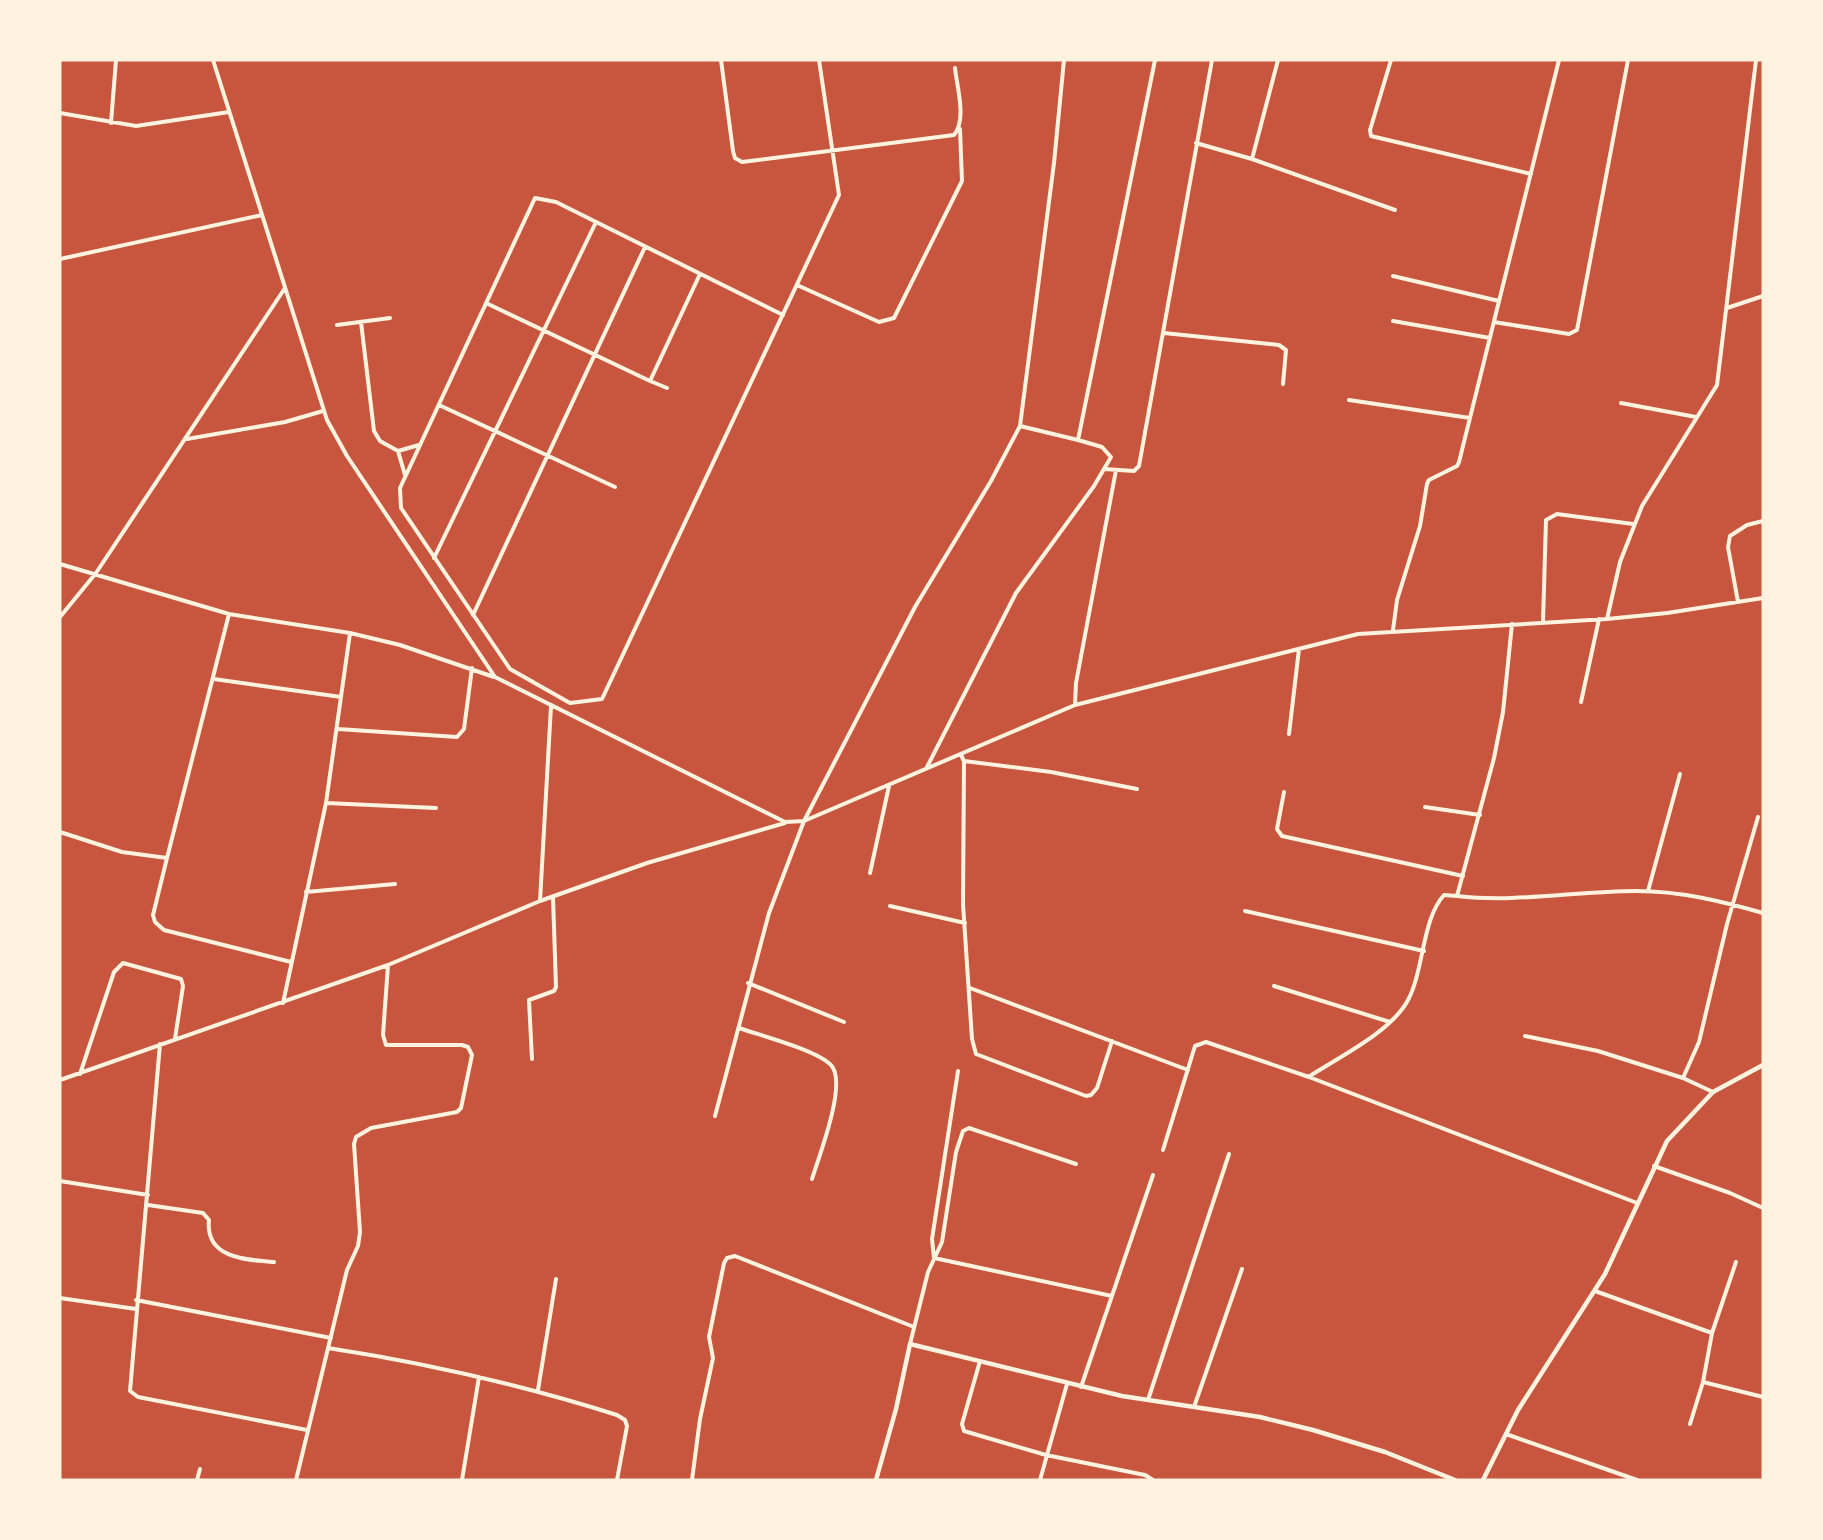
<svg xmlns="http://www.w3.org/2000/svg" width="1823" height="1540" font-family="Overpass,sans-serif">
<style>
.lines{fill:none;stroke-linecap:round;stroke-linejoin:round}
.minor{stroke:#fff3e0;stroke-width:4}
.tertiary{stroke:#fff3e0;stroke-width:4.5}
</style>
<rect width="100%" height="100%" fill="#c8553d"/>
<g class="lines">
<path class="minor" d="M 213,60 L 327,420 L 347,456 L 495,677 L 785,822 L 804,821 L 1075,705 L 1358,634 L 1607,619 L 1667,613 L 1763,598
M 721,60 L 733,151 L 735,158 L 742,162 L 954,135 C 967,119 957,88 955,68
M 1391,60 L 1370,130 L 1371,136 L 1531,174
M 60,113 L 136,126 L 229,112
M 111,123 L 116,60
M 1196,143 L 1252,159 L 1395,210
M 1252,159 L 1278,60
M 60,259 L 262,215
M 1393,276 L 1499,301
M 797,285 L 879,322 L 894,318 L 962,181 L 960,129
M 486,303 L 650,381 L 700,274
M 1727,308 L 1763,296
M 783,315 L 556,202 L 535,198 L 400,488 L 401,508 L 510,669 L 570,703 L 602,699 L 839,195 L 819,60
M 1393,321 L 1490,338
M 361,322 L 374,431 L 380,441 L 398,451 L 419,445
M 1494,322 L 1569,334 L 1577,330 L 1628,60
M 337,325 L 390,318
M 1164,333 L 1279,345 L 1286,350 L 1283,384
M 650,381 L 667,388
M 1349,400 L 1470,418
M 1621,403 L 1696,417
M 439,405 L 615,487
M 1020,426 L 1078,440 L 1155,60
M 187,439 L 285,422 L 323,411
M 398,451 L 405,475
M 1104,469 L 1134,471 L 1139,466 L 1212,60
M 434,558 L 596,222
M 60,564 L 229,614 L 350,633 L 400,645 L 494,677
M 1738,602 L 1728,547 L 1730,536 L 1747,525 L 1763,521
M 473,615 L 645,247
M 60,617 L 96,573 L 285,288
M 1607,619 L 1620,562 L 1642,506 L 1717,385 L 1756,60
M 1543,622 L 1546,520 L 1557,514 L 1633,524
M 1512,624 L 1503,712 L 1494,758 L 1457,896 C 1517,903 1576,891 1636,891 C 1680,891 1721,901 1763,913
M 1393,630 L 1397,600 L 1420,526 L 1427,484 L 1429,480 L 1457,466 L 1459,462 L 1559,60
M 214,679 L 341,697
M 1581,702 L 1599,619
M 1075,705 L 1076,683 L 1116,470
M 338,729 L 457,737 L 464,729 L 472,668
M 1289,734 L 1299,649
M 961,755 L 964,761 L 963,904 L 972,1039 L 976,1054 L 1086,1096 L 1091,1095 L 1097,1088 L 1112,1041
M 964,761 L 1051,772 L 1137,789
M 927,767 L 1016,593 L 1094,486 L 1111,457 L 1102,447 L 1078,440
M 1284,792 L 1277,829 L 1282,836 L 1463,876
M 326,803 L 436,808
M 1425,807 L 1480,815
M 60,832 L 122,852 L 167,858 L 229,614
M 167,858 L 153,915 L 155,922 L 164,930 L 291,962
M 870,873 L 889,786
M 1648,891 L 1680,774
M 306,892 L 395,884
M 540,901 L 551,706
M 890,906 L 965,923
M 1245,911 L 1424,951
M 748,983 L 844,1022
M 1274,986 L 1390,1022
M 970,988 L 1188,1070
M 283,1003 L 326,803 L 350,633
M 739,1028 C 762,1036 813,1049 830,1064 C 849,1080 819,1156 812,1179
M 1525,1036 L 1598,1051 L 1683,1078 L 1699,1042 L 1727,924 L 1758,817
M 160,1044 L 130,1391 L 138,1397 L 307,1430
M 532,1059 L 529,1000 L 554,991 L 556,987 L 553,897
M 958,1071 L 932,1239 L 934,1258 L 1112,1296
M 80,1074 L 114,972 L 123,963 L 181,979 L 183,986 L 175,1039
M 1310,1076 C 1339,1057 1391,1032 1408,1000 C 1424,970 1422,919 1444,895 L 1457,896
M 1683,1078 L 1713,1092
M 60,1080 L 388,965 L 540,901 L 647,863 L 785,823
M 715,1116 L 769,913 L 804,821 L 915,607 L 991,481 L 1020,426 L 1054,163 L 1064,60
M 1163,1150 L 1195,1046 L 1206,1042 L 1309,1077 L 1637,1203
M 1654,1166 L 1730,1193 L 1763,1208
M 60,1181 L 148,1195
M 148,1205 L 203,1213 L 209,1220 C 205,1258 245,1260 274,1262
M 1595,1291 L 1712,1333
M 60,1298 L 136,1309
M 136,1300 L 331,1338
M 910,1344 L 928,1272 L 942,1242 L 956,1152 L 963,1131 L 969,1128 L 1076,1164
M 328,1348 C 426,1363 522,1385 617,1415 L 625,1420 L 627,1426 L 617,1480
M 980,1361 L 962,1424 L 964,1431 L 1046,1455 L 1145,1475 L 1153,1480
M 1703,1382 L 1763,1397
M 1081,1387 L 1153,1175
M 538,1390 L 556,1279
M 1148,1400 L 1229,1154
M 1194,1407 L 1242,1269
M 1690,1424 L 1703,1382 L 1712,1333 L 1736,1262
M 1506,1434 L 1637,1480
M 197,1480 L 200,1469
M 296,1480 L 347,1270 L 358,1246 L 360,1232 L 354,1144 L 356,1137 L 371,1128 L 457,1112 L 461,1108 L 472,1055 L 468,1047 L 462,1045 L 386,1045 L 383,1035 L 388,965
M 462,1480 L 479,1377
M 692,1480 L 700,1419 L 713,1358 L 709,1337 L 724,1263 L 727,1258 L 735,1256 L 914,1327
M 1040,1480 L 1067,1384"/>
<path class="tertiary" d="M 876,1480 L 896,1409 L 910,1344 L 1122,1396 L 1260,1417 L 1313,1430 L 1385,1452 L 1455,1480
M 1483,1480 L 1518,1410 L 1605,1274 L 1667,1141 L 1713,1092 L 1763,1065"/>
</g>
<rect width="1823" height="1540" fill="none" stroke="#fff3e0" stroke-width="123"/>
</svg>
